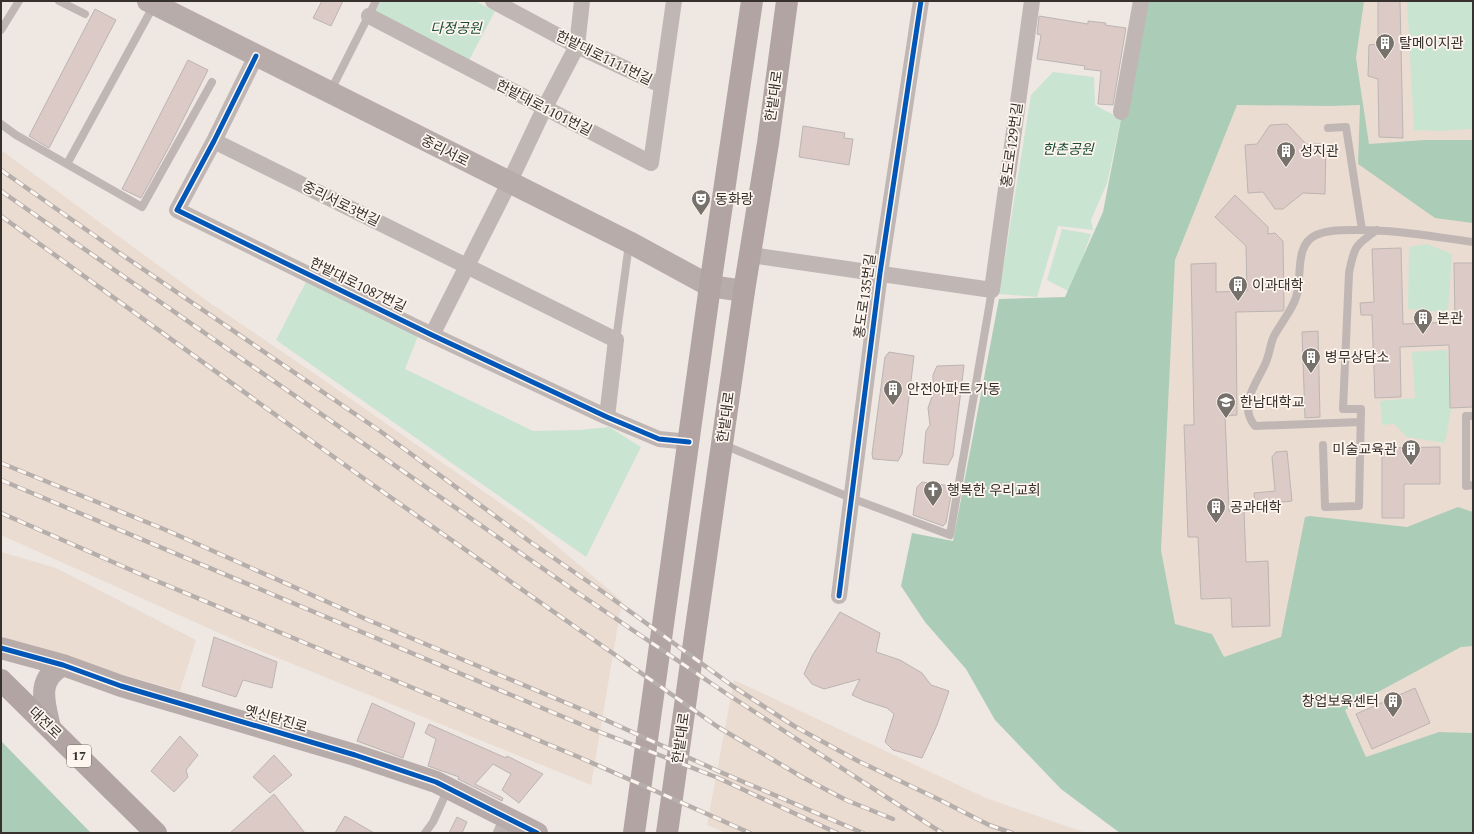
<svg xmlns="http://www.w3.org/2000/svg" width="1474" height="834" font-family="Spectral,'Noto Sans KR',serif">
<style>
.built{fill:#ebdcd2}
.green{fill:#cae4d2}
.forest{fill:#abcdb8}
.building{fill:#dbcac6;stroke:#bcb5b2}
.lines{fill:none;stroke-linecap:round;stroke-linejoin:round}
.lane{stroke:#c0b6b4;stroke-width:8}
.street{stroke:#c0b6b4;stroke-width:16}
.secondary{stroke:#b8acaa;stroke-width:22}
.primary{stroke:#b1a4a2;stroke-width:22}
.rail-casing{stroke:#b6aeab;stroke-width:4.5}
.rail{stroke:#fef5ee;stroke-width:3;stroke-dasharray:9;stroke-linecap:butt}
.cycleway-casing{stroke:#fef5ee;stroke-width:8}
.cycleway{stroke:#0057b8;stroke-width:5}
.labels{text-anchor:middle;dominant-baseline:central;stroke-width:3.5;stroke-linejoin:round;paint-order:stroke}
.shield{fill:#fef5ee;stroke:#726c67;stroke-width:1}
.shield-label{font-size:13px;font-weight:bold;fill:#36312d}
.park-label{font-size:14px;font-style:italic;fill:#154a33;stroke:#fef5ee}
.poi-label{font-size:14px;fill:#36312d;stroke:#fef5ee;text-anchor:start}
.street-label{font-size:14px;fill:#36312d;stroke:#fef5ee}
</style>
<rect width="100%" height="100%" fill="#efe7e2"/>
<path class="built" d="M 1144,1 L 1473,1 L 1473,833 L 955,544 L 1104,213 Z
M 1,150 L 207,301 L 299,363 L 532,525 L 622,601 L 591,785 L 246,645 L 1,535 Z
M 1,552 L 56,568 L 196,640 L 180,691 L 9,642 L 1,634 Z
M 734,680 L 986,798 L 1086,833 L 726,833 L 707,825 Z"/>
<path class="green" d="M 381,1 L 475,1 L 495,11 L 467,64 L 373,15 Z
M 1407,1 L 1473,1 L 1473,130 L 1468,129 L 1441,131 L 1414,130 Z
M 1053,72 L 1094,77 L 1095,105 L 1121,119 L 1107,183 L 1091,220 L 1093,230 L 1058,226 L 1037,297 L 999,294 L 1031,95 Z
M 1062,229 L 1091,234 L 1070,292 L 1047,280 Z
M 1427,244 L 1452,254 L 1448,311 L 1442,312 L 1408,309 L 1409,247 Z
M 306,282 L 418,336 L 405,369 L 533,431 L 579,430 L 609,427 L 641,447 L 586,557 L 276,340 Z
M 1447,350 L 1452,405 L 1445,443 L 1407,437 L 1394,424 L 1382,425 L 1380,401 L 1415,398 L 1412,352 Z"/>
<path class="forest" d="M 1144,1 L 1364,1 L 1356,58 L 1369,144 L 1424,140 L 1473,140 L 1473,223 L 1435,218 L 1358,164 L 1360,105 L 1330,106 L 1237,105 L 1175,260 L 1161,550 L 1175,624 L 1212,634 L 1224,657 L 1281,637 L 1305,517 L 1310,516 L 1407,527 L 1458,507 L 1473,512 L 1473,646 L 1461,647 L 1345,710 L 1366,757 L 1439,732 L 1473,733 L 1473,833 L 1120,833 L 1061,789 L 995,720 L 966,669 L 925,622 L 901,586 L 912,533 L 953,541 L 999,299 L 1065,297 L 1103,212 Z
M 1,741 L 91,833 L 1,833 Z"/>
<path class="building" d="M 322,1 L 343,1 L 331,26 L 313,18 Z
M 1378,1 L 1400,1 L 1403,138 L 1379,137 L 1378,79 L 1368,76 L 1369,45 L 1378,44 Z
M 95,9 L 116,20 L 49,148 L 29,136 Z
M 1039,16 L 1088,24 L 1088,21 L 1106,23 L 1105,25 L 1126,28 L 1113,105 L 1098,104 L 1101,71 L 1084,69 L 1085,66 L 1037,59 L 1041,35 L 1037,34 Z
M 188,60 L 208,70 L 170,145 L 141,198 L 122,189 Z
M 1287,124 L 1306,144 L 1326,144 L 1325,194 L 1303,193 L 1283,209 L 1275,209 L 1263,192 L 1248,193 L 1245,145 L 1257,144 L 1270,125 Z
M 803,126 L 845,133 L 844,138 L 853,139 L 849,165 L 799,157 Z
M 1235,195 L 1268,227 L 1268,234 L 1275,233 L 1283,241 L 1284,309 L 1283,311 L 1236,312 L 1237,415 L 1225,416 L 1229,511 L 1244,510 L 1246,562 L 1268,561 L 1270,626 L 1232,627 L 1231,598 L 1201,599 L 1198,537 L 1188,537 L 1184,425 L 1194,425 L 1191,264 L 1216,263 L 1216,292 L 1247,291 L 1246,246 L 1215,217 Z
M 1401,248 L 1403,324 L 1455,322 L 1454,263 L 1473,263 L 1473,407 L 1450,408 L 1449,345 L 1400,347 L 1401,397 L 1375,398 L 1372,315 L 1361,315 L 1360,303 L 1374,302 L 1372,249 Z
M 1318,331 L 1320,417 L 1305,418 L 1302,332 Z
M 889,352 L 914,356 L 902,454 L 898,461 L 873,459 L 872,454 L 885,357 Z
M 964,365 L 953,456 L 948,465 L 923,463 L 926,431 L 930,425 L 928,408 L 933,394 L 933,375 L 937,366 Z
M 1440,447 L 1440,484 L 1404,484 L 1404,518 L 1382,518 L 1382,448 Z
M 1287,451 L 1292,501 L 1255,505 L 1254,493 L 1275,491 L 1272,457 L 1276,452 Z
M 922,482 L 951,486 L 952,490 L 946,523 L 943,526 L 913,515 L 917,487 Z
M 840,612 L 880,633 L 876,652 L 900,660 L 922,673 L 931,685 L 949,691 L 937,725 L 922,758 L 893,750 L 885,742 L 894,714 L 887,708 L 865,701 L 852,695 L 860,679 L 824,689 L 812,684 L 804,674 L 812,656 Z
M 214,637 L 277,662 L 272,688 L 243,680 L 236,697 L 202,686 Z
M 1415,688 L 1430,723 L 1372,749 L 1356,714 Z
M 372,703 L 415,723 L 403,758 L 357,741 Z
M 429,724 L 506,758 L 507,756 L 543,774 L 519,803 L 502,790 L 511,774 L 493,764 L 475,784 L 503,798 L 502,801 L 458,779 L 459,777 L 428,766 L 436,739 L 425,733 Z
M 180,736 L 198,755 L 186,770 L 188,777 L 174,792 L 151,771 Z
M 274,755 L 292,775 L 270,793 L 253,777 Z
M 274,794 L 305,833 L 230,833 Z
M 345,816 L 374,833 L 335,833 Z
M 457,817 L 467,822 L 462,833 L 449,833 Z"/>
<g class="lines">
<path class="lane" d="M 59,1 L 85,14
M 1,30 L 19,1
M 330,92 L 376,1
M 1,124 L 16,135 L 142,207 L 212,82
M 1328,128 L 1346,127 L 1362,230
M 67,164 L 154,5
M 616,340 L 629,244
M 1473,416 L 1466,416 L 1466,486 L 1473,485
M 1360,422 L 1255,426 C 1237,404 1258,382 1266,362 C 1270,353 1270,344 1274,336 C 1282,321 1295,307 1298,290 C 1301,272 1296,244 1316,235 C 1330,229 1346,230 1361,230 C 1398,230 1436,237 1473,242
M 724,445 L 851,498 L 950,535 L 992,290
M 1323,445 L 1325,507 L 1359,506 L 1361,409 L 1343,409 L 1349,273 C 1354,247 1355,245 1377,230
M 425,833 L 433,822 L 448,789"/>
<path class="street" d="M 493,1 L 577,46 L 661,85
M 369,16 L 651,163 L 674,1
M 256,56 L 214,141 L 177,210 L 432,335 L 607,417 L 659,439 L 689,442
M 1121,112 L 1141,1
M 214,141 L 616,340 L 607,417
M 751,255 L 992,290 L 1032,1
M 432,335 L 509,183 L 544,109 L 577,46 L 582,1
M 839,596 L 880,273 L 921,1
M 501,833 L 508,818"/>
<path class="secondary" d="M 148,1 L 629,242 L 710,286 L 744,291
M 1,648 L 63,665 L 121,686 L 355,755 L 436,782 L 537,833
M 50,728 C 45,703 35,680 63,665"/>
<path class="primary" d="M 1,680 L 156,833
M 634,833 L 710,286 L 752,1
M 667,833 L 722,444 L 744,291 L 768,143 L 787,1"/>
<g class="rail-casing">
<path id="rail" d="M 1,170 L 118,252 L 380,431 L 529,541 L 606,594 L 734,687 L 794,726 L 858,761 L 940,800 L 989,825 L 1012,833
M 1,191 L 578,593 L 727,694 L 942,833
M 1,216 L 356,473 L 718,727 L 802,777 L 846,800 L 893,819
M 1,463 L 166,530 L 368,620 L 588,712 L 718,771 L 863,833
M 1,480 L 592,729 L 716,777 L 837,833
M 1,513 L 147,577 L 581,758 L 750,833"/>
</g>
<use href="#rail" class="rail"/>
<g class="cycleway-casing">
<path id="cycleway" d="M 256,56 L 214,141 L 177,210 L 432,335 L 607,417 L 659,439 L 689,442
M 839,596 L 880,273 L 921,1
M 1,648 L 63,665 L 121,686 L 355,755 L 436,782 L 537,833"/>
</g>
<use href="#cycleway" class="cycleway"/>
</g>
<defs>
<g id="building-pin" transform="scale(1)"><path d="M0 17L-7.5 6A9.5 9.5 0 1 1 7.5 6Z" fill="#77716c" stroke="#fef5ee"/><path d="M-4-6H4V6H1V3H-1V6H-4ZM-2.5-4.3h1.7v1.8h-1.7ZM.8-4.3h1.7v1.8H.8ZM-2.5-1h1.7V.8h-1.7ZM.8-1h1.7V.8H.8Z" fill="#fff"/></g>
<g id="theatre-pin" transform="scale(1)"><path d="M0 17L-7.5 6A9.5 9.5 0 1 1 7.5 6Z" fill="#77716c" stroke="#fef5ee"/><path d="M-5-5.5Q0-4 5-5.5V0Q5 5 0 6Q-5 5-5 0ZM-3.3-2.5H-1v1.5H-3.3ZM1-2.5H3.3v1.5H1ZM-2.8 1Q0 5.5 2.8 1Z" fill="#fff"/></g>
<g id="university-pin" transform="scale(1)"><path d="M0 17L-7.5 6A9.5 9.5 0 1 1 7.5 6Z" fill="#77716c" stroke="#fef5ee"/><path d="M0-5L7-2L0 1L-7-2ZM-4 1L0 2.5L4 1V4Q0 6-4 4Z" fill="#fff"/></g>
<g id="church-pin" transform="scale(1)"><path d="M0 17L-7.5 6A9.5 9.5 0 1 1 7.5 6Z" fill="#77716c" stroke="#fef5ee"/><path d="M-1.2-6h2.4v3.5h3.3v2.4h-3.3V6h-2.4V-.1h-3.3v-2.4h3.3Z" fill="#fff"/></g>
</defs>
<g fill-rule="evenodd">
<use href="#building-pin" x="1385" y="43"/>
<use href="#building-pin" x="1286" y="151"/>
<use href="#theatre-pin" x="701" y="199"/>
<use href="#building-pin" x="1238" y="285"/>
<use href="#building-pin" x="1423" y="318"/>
<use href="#building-pin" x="1311" y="357"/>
<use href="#building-pin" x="893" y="389"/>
<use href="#university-pin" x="1226" y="402"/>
<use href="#building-pin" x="1411" y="449"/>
<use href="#church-pin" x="933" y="490"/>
<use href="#building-pin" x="1216" y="507"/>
<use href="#building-pin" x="1393" y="701"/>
</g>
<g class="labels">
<rect class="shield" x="67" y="745" width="24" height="22" rx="3"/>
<g class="shield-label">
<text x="79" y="756">17</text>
</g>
<g class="park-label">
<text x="456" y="28">다정공원</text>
<text x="1068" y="149">한촌공원</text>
</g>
<g class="poi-label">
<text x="1399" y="43">탈메이지관</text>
<text x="1300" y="151">성지관</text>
<text x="715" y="199">동화랑</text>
<text x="1252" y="285">이과대학</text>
<text x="1437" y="318">본관</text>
<text x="1325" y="357">병무상담소</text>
<text x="907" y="389">안전아파트 가동</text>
<text x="1240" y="402">한남대학교</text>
<text x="1397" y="449" text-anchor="end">미술교육관</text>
<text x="947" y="490">행복한 우리교회</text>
<text x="1230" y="507">공과대학</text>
<text x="1379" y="701" text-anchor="end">창업보육센터</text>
</g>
<g class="street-label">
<text transform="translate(604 58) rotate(26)">한밭대로1111번길</text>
<text transform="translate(774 96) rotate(-82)">한밭대로</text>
<text transform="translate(544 108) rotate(27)">한밭대로1101번길</text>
<text transform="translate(1012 145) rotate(-82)">홍도로129번길</text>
<text transform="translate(445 151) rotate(27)">중리서로</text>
<text transform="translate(341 204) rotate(26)">중리서로3번길</text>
<text transform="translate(358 285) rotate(26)">한밭대로1087번길</text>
<text transform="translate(865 296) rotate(-82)">홍도로135번길</text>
<text transform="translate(726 417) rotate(-82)">한밭대로</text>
<text transform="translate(276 719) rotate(16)">옛신탄진로</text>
<text transform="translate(45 723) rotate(44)">대전로</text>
<text transform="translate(681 738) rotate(-82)">한밭대로</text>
</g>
</g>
<rect width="1474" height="834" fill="none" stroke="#36312d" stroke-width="4"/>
</svg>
